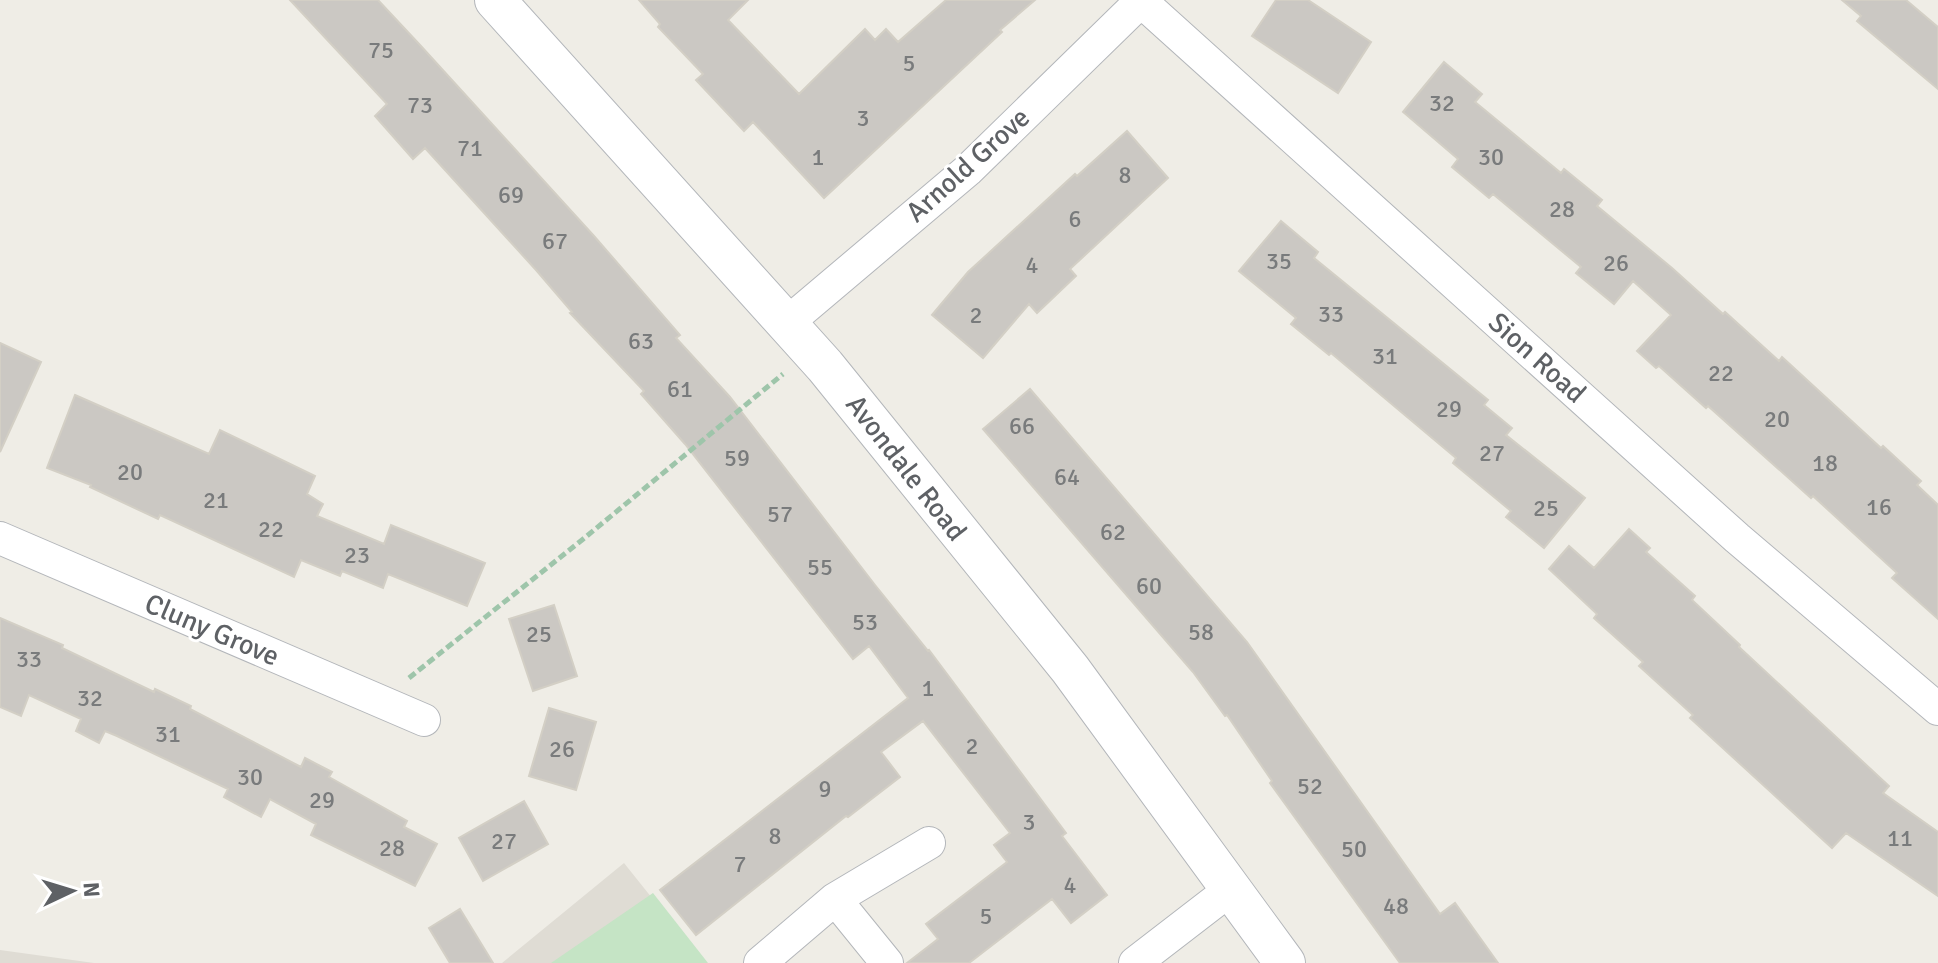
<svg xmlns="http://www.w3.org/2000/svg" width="1938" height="963" font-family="Signika,sans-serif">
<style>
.education{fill:#dfdcd4}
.green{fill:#c5e4c5}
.building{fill:#cbc8c3;stroke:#d3cfc5;stroke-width:2}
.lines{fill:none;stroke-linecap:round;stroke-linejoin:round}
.minor-casing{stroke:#b3b6ba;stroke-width:34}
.tertiary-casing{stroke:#b3b6ba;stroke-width:42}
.path{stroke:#9ec5aa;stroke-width:5;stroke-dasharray:8 4;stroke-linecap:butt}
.minor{stroke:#fff;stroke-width:32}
.tertiary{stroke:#fff;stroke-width:40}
.labels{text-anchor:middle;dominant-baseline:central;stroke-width:6;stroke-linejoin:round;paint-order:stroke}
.number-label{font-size:24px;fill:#797b7c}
.street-label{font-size:28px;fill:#5e6165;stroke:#fff}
</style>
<rect width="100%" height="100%" fill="#efede6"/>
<path class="education" d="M 624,863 L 704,963 L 502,963 Z
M 0,950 L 94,963 L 0,963 Z"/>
<path class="green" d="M 653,893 L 708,963 L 551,963 Z"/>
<path class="building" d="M 290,0 L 378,0 L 420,45 L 594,236 L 680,335 L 676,338 L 730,397 L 875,585 L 928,651 L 929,650 L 1066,833 L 1062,836 L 1107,895 L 1071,923 L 1052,899 L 969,963 L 907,963 L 938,939 L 926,924 L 1007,862 L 994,845 L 1010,833 L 923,721 L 881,752 L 900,777 L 848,817 L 846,816 L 696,935 L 660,890 L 908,698 L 869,646 L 853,659 L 685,444 L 641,394 L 644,391 L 570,313 L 572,312 L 536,270 L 425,148 L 413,159 L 375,116 L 387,104 Z
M 639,0 L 748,0 L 728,20 L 799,94 L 865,29 L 875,40 L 886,29 L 898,42 L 946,0 L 1035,0 L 1000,30 L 1002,32 L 824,198 L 753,122 L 744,131 L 696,80 L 703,74 L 658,27 L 660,24 Z
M 1276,0 L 1308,0 L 1371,42 L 1338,93 L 1252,36 Z
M 1842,0 L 1906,0 L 1938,27 L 1938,89 L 1857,21 L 1861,16 Z
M 1444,62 L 1482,94 L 1475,102 L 1561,173 L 1564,169 L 1602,200 L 1597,206 L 1672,268 L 1723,314 L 1725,312 L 1779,361 L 1782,357 L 1881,448 L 1883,446 L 1921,481 L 1917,485 L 1938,505 L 1938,619 L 1892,578 L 1897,573 L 1813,496 L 1811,498 L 1708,406 L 1706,408 L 1659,366 L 1656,368 L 1637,351 L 1671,315 L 1633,281 L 1614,304 L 1576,273 L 1581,267 L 1493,194 L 1489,198 L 1452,167 L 1458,159 L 1403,112 Z
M 1127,131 L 1168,178 L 1070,269 L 1076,276 L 1037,313 L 1029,304 L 983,358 L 932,315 L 968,272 L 1075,174 L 1077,176 Z
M 1281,221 L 1318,252 L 1314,258 L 1488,400 L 1484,405 L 1512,428 L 1506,435 L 1585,498 L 1544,548 L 1506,517 L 1511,511 L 1453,463 L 1456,458 L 1331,353 L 1329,355 L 1291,324 L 1296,318 L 1239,271 Z
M 0,343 L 41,362 L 0,452 Z
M 1030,389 L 1247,642 L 1440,914 L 1455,903 L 1498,963 L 1400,963 L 1270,783 L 1272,781 L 1227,715 L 1225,716 L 1193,672 L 983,429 Z
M 75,395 L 209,454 L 220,430 L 315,476 L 307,494 L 323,504 L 317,516 L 384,544 L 391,525 L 485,563 L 467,606 L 388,574 L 383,588 L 342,571 L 340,576 L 301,560 L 294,577 L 160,515 L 158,519 L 90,487 L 91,485 L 47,468 Z
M 1629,529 L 1650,548 L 1646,552 L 1695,596 L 1692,600 L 1740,645 L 1739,647 L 1889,786 L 1883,793 L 1938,832 L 1938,896 L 1846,833 L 1832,848 L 1690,718 L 1693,715 L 1639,666 L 1643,662 L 1594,618 L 1597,614 L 1549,569 L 1569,546 L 1594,568 Z
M 554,605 L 577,676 L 533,691 L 509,619 Z
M 0,618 L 63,645 L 62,648 L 154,692 L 155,689 L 191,706 L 190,709 L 301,767 L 305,758 L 332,772 L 329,777 L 407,821 L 404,827 L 437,844 L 415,886 L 311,835 L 316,824 L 270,799 L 261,817 L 224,797 L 228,789 L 117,736 L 105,731 L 99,743 L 76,731 L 81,719 L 29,695 L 21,716 L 0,707 Z
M 549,708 L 596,722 L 576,790 L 529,776 Z
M 524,801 L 548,844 L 483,881 L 459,838 Z
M 460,909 L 493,963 L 450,963 L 429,928 Z"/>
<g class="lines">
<g class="minor-casing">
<path id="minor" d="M 1141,1 L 1737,538 L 1938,709
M 787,323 L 968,170 L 1142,0
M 0,538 L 424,720
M 835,899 L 887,963
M 760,963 L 835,899 L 929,843
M 1135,963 L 1231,889"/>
</g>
<g class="tertiary-casing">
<path id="tertiary" d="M 495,0 L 825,366 L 1070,669 L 1285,963"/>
</g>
<path class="path" d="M 409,678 L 582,540 L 783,374"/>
<use href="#minor" class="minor"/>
<use href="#tertiary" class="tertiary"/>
</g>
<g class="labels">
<g class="number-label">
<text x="381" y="50">75</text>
<text x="909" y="63">5</text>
<text x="1442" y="103">32</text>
<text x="420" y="105">73</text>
<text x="863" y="118">3</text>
<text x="470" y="148">71</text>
<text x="818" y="157">1</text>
<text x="1491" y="157">30</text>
<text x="1125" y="175">8</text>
<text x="511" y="195">69</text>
<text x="1562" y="209">28</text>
<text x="1075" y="219">6</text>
<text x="555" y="241">67</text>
<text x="1279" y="261">35</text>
<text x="1616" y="263">26</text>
<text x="1032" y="265">4</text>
<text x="1331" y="314">33</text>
<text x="976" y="315">2</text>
<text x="641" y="341">63</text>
<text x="1385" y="356">31</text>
<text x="1721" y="373">22</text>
<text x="680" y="389">61</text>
<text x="1449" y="409">29</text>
<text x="1777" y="419">20</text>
<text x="1022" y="426">66</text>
<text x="1492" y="453">27</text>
<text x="737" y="458">59</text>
<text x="1825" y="463">18</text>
<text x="130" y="472">20</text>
<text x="1067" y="477">64</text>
<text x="216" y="500">21</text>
<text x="1879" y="507">16</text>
<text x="1546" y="508">25</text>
<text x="780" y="514">57</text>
<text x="271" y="529">22</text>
<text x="1113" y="532">62</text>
<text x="357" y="555">23</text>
<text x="820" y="567">55</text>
<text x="1149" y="586">60</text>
<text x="865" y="622">53</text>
<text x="1201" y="632">58</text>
<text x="539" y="634">25</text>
<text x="29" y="659">33</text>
<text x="928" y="688">1</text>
<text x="90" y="698">32</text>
<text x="168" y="734">31</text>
<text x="972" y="746">2</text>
<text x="562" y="749">26</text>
<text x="250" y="777">30</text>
<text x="1310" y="786">52</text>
<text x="825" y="789">9</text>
<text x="322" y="800">29</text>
<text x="1029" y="822">3</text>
<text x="775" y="836">8</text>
<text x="1900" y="838">11</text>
<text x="504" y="841">27</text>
<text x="392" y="848">28</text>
<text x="1354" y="849">50</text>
<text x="740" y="864">7</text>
<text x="1070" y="885">4</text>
<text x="1396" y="906">48</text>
<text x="986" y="916">5</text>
</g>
<g class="street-label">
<text transform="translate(968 165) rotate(-42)">Arnold Grove</text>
<text transform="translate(1537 358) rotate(42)">Sion Road</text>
<text transform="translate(906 468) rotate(52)">Avondale Road</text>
<text transform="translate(212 630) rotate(23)">Cluny Grove</text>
</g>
</g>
<g transform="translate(72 891) rotate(86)" stroke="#ffffff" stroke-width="6" paint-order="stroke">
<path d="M0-6L14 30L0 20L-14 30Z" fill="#5e6165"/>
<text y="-12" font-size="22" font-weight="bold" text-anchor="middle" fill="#5e6165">N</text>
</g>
</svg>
